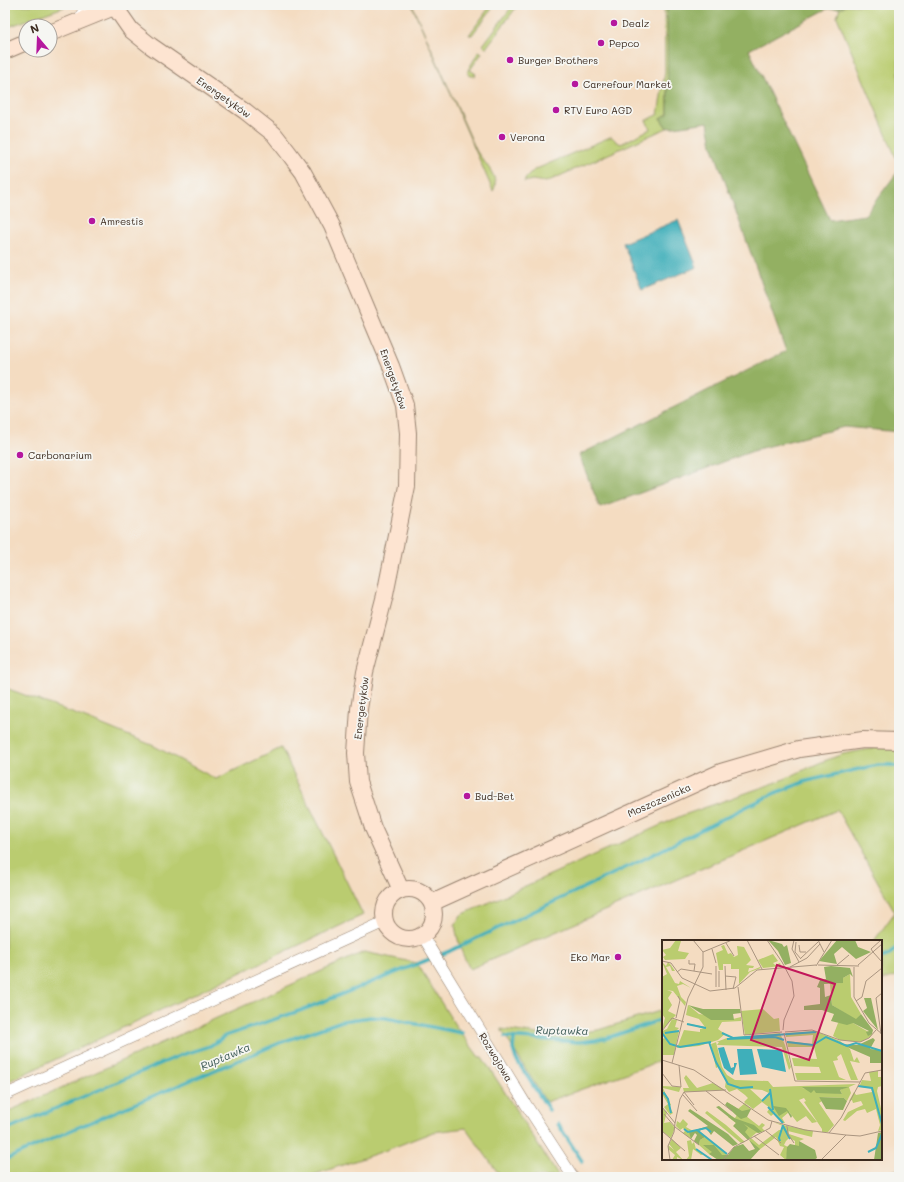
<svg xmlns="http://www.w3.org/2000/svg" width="904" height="1182" font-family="Mali,sans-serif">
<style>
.green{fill:#bacc6f;stroke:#7a7b46}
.forest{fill:#93b062;stroke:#676d40}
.water{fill:#3fafba;stroke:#3d6c6c}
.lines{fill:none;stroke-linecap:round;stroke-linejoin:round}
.stream{stroke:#3fafba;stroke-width:3.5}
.street-casing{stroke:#988370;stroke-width:12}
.secondary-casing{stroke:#988370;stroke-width:18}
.street{stroke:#fff;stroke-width:11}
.secondary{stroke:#fde4d1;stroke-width:16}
.poi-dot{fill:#b5179e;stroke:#f6f6f2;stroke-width:1.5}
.labels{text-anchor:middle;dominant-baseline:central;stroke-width:3.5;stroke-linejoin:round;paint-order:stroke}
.poi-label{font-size:10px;fill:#3b2a1e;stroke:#f6f6f2;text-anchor:start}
.street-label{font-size:10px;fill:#3b2a1e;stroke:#f6f6f2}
.water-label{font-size:11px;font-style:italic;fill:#3c5955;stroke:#f6f6f2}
.inset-river{fill:none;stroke:#3fafba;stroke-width:2}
.inset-road{fill:none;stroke:#aa9580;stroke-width:1}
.view{fill:#c2185b;fill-opacity:0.15;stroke:#c2185b;stroke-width:2}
.inset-edge{fill:none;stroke:#3b2a1e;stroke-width:2}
</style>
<rect width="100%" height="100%" fill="#f6f6f2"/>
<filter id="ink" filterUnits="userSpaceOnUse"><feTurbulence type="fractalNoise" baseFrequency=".025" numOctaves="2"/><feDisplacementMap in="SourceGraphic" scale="8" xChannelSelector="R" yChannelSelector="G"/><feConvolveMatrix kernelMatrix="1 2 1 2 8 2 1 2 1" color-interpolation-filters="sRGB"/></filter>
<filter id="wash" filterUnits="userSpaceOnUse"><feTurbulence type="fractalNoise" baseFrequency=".012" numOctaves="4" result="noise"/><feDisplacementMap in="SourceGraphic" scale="16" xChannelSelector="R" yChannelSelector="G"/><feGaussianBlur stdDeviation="0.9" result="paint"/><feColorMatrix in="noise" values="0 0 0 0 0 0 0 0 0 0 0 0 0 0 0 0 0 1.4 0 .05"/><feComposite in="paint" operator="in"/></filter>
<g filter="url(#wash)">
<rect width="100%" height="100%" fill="#f4dcc1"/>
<path class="green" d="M 5,5 L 64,5 L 64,7 L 5,28 Z
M 412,5 L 476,150 C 482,161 502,178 493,191 Z
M 491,5 L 495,5 L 472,35 L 469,35 Z
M 513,5 L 518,5 L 486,48 L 483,45 Z
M 664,5 L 672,5 L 667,8 L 668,115 L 660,118 L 667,128 L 546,182 L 532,180 L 524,182 L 526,178 L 534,170 L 610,137 L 612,137 L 616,141 L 621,144 L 650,129 L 646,120 L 658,115 L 665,72 Z
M 847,5 L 899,5 L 899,165 L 837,17 L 840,8 Z
M 479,51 L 482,53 L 470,70 L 476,74 L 474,76 L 470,76 L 468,73 L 468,70 Z
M 6,688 L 88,719 L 154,746 L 216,779 L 281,748 L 363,915 L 5,1083 L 5,689 Z
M 880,747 L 899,747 L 899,975 L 881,981 L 881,941 L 874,941 L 895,912 L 837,810 L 470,969 C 461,953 458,942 455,925 L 461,915 L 681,816 L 780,781 L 819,763 L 843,754 Z
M 364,952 L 417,963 L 455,1025 L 479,1057 L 482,1057 C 508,1096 532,1137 559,1177 L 501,1177 L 466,1128 L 433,1132 L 384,1151 L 307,1177 L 5,1177 L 5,1113 Z
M 663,1010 L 663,1060 L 546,1102 L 501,1029 L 553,1036 L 598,1030 Z
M 899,1169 L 899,1177 L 874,1177 Z"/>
<path class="forest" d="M 672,5 L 847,5 L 840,8 L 827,9 L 749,50 L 830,220 L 865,215 L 899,170 L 899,432 L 844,427 L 761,448 L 600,508 L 579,455 L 786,351 L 712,145 L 708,122 L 667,128 L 660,118 L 668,114 L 667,8 Z"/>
<path class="water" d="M 678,220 L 697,267 L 642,290 L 623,243 Z"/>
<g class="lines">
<path class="stream" d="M 881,958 L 889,955 L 899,945
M 505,1037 L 578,1042 L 604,1039 L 663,1019
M 514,1038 L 513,1049 L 516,1059 L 549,1110
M 558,1124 L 582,1161
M 5,1130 L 181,1055 L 210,1046 L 225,1036 L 302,1010 L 450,951 L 640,861 L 748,806 L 775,793 L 807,781 L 859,769 L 878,765 L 891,765 L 899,767
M 5,1160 L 74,1129 L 282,1042 L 342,1021 L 371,1017 L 386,1018 L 462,1033"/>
</g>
</g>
<g filter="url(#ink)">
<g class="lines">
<g class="street-casing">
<path id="street" d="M 78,22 L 86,5
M 422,935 L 525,1103 L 573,1177
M 5,1095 L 386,921"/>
</g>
<g class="secondary-casing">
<path id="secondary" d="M 115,7 L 131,30 L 151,46 L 245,111 L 274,134 L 288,152 L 303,172 L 332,226 L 391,366 L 405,405 L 408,433 L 407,486 L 385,595 L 365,672 L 359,709 L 356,753 L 358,782 L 373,828 L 401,890
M 50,33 L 119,5
M 5,51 L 26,42
M384 914a25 25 0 1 1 50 0a25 25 0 1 1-50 0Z
M 433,906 L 436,901 L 721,772 L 799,749 L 863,740 L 899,741"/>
</g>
<use href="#street" class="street"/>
<use href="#secondary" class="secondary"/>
</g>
</g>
<g class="poi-dot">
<circle cx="614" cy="23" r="4"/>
<circle cx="601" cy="43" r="4"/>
<circle cx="510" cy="60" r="4"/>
<circle cx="575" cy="84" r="4"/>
<circle cx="556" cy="110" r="4"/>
<circle cx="502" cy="137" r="4"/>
<circle cx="92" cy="221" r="4"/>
<circle cx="20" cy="455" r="4"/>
<circle cx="467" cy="796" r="4"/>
<circle cx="618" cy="957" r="4"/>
</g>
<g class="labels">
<g class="poi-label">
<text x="622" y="23">Dealz</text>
<text x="609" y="43">Pepco</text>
<text x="518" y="60">Burger Brothers</text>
<text x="583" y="84">Carrefour Market</text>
<text x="564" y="110">RTV Euro AGD</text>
<text x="510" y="137">Verona</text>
<text x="100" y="221">Amrestis</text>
<text x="28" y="455">Carbonarium</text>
<text x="475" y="796">Bud-Bet</text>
<text x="610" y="957" text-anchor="end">Eko Mar</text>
</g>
<g class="street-label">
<text transform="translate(224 97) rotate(35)">Energetyków</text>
<text transform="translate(394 379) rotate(71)">Energetyków</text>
<text transform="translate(361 708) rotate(-83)">Energetyków</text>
<text transform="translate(659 800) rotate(-24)">Moszczenicka</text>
<text transform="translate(496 1057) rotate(59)">Rozwojowa</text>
</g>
<g class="water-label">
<text transform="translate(562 1030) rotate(1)">Ruptawka</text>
<text transform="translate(225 1056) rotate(-23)">Ruptawka</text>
</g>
</g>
<g transform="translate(662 940)">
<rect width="220" height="220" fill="#f4dcc1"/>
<path d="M 14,0 L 19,1 L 16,11 L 27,13 L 23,19 L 3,20 L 1,17 L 4,15 L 0,10 L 8,8 ZM 62,5 L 66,14 L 69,13 L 72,17 L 76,15 L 75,6 L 82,7 L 89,20 L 84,25 L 92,26 L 91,28 L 87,28 L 86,32 L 98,27 L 99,28 L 88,32 L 77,44 L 77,29 L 69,29 L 69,24 L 61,24 L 61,30 L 57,30 L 54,13 L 61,10 L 59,6 ZM 111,14 L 116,21 L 111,23 L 113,25 L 118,23 L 119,26 L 101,28 L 96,20 ZM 0,22 L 4,26 L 6,22 L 9,25 L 13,31 L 10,31 L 8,26 L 4,27 L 13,43 L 17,44 L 18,41 L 29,48 L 21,44 L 15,46 L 19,57 L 24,62 L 23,66 L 11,51 L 5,50 L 10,52 L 6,58 L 10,65 L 6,71 L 14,75 L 0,90 L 3,78 L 0,74 L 0,37 L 5,34 ZM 188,34 L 189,57 L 199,74 L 194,80 L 170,65 L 168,44 L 179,43 L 181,38 ZM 26,65 L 37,74 L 71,79 L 79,77 L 79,81 L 60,82 L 56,89 L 63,94 L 56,100 L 37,106 L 15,108 L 22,90 L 38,92 L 38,89 L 42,89 L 24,83 L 43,87 L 37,79 L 24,75 ZM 101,69 L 112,79 L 117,78 L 118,91 L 83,95 L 79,71 ZM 10,79 L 15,80 L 13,87 L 17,88 L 14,91 L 17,91 L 12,115 L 0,115 L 0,99 L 3,98 L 0,91 L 5,89 ZM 176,83 L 191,83 L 210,94 L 212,92 L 208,97 L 199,102 L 178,100 L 171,96 ZM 153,91 L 178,101 L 188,109 L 192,121 L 195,117 L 198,123 L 188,121 L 196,140 L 189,140 L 179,114 L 175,117 L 176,120 L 171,121 L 177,137 L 184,140 L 135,140 L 133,133 L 159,133 L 157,127 L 132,126 L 130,118 L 155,119 L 152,107 L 126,107 L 125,101 L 150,104 L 151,95 L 124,97 L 124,93 ZM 118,93 L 123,105 L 129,127 L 127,130 L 120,107 L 55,105 L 57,102 L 54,102 L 60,127 L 65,135 L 73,140 L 106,141 L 111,147 L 194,144 L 187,147 L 189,153 L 185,161 L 182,158 L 157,157 L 160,161 L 157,163 L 172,185 L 166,192 L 160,192 L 160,189 L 142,162 L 144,161 L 142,158 L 137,160 L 155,182 L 150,183 L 144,176 L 135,182 L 127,172 L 120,178 L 123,183 L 120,183 L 113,173 L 109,176 L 105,172 L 108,168 L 100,162 L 91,169 L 82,162 L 86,158 L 83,155 L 75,149 L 67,152 L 63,147 L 64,140 L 56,127 L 54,128 L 49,104 L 65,98 ZM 185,147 L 178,150 L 180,154 L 140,148 ZM 88,149 L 100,150 L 107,153 L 100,160 ZM 216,131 L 216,137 L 220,137 L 220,146 L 216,147 L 215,151 L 220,173 L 220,190 L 216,191 L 218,185 L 214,169 L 205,173 L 203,169 L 195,171 L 183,181 L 181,180 L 186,172 L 201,165 L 199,161 L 191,163 L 190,160 L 187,161 L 192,152 L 194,155 L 210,152 L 209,148 L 197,147 L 200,140 L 209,141 L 207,132 ZM 24,135 L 35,148 L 51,143 L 63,150 L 22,152 L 21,148 L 27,148 L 22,138 ZM 0,146 L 19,147 L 17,152 L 1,148 L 9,165 L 7,166 L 11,173 L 8,175 L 2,167 L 6,164 L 0,154 ZM 65,162 L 76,169 L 83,163 L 89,169 L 84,176 L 97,186 L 100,183 L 103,185 L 100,188 L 103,191 L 94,193 L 86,200 L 72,185 L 74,183 L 66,177 L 68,175 L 73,178 L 75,175 ZM 0,168 L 5,172 L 2,183 L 8,182 L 13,188 L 9,198 L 0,191 ZM 45,171 L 64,185 L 83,202 L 79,203 L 43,173 ZM 21,179 L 26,184 L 24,187 L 31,191 L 29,199 L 21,193 L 23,191 L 21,188 L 18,190 L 14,186 L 15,181 L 18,183 ZM 111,182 L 125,186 L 127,194 L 142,199 L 137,201 L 137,207 L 133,206 L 133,201 L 127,198 L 124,201 L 122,205 L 126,207 L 124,220 L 118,215 L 122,207 L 118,206 L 114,197 L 97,210 L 87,200 L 89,198 L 97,205 L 117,190 L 119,190 L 121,186 ZM 126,186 L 151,191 L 150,197 L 126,191 ZM 36,191 L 65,214 L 61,220 L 47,214 L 37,205 L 38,200 L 43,197 ZM 10,199 L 19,208 L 14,212 L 21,220 L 15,217 L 15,220 L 10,220 L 13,215 L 6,209 L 6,205 L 12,210 L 7,204 ZM 29,200 L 30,204 L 32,202 L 34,209 L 42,214 L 39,215 L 31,209 L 29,220 L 24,220 L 27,216 L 25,201 Z" fill="#bacc6f" fill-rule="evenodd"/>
<path d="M 106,0 L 120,4 L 122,7 L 125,5 L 129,23 L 123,25 L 116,11 ZM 175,0 L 193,0 L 196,7 L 209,12 L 194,19 L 180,7 L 172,14 L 175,24 L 157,21 ZM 169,26 L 188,28 L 191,37 L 188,34 L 181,38 L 181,43 L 162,44 L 163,57 L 169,55 L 170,65 L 194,79 L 199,74 L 211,90 L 210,94 L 206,96 L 204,92 L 207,91 L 191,83 L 185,85 L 169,81 L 172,74 L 160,70 L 142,70 L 142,66 L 158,64 L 158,48 L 155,47 L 158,40 L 164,39 L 162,27 ZM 202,58 L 209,58 L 216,90 L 201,71 L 205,68 ZM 26,65 L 41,69 L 78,69 L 79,73 L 71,74 L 72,80 L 49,80 ZM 211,98 L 213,100 L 208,109 L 220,110 L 220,123 L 208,123 L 208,117 L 178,104 L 196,105 ZM 140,147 L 187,147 L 178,150 L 180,154 L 154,153 L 152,150 L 149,153 ZM 157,157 L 182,158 L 185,161 L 181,170 L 164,169 ZM 65,162 L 80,171 L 89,169 L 85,177 L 79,179 L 75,176 L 63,165 ZM 57,166 L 72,178 L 92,185 L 100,192 L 96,193 L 82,184 L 86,188 L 83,192 L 88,198 L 86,200 L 71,186 L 74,183 L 54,167 ZM 111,166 L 124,168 L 130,176 L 129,178 L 125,171 L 117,176 ZM 28,169 L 66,194 L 76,204 L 71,206 L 52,191 L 49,195 L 44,188 L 37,191 L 43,197 L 38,200 L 37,205 L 32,201 L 35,195 L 33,193 L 29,199 L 27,192 L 46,186 L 26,171 ZM 220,192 L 220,220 L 212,220 L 216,193 ZM 87,200 L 98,209 L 88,220 L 56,220 L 47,214 L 50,212 L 41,205 L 52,205 L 60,215 L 66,215 L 72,207 L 81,204 L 87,211 L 93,209 ZM 137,201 L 153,210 L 155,218 L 152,220 L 124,220 L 125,207 L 128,204 L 137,206 Z" fill="#93b062"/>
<path d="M 62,107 L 69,128 L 72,127 L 72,123 L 75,123 L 71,135 L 62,128 L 58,116 L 56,108 ZM 75,109 L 90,109 L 95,134 L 78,135 ZM 95,109 L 120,110 L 124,132 L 100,127 Z" fill="#3fafba"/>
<path class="inset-river" d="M 25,84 L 44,88M 0,93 L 8,104 L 18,107 L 49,102M 3,93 L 17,91M 60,93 L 71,98 L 154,92M 65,99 L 113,97 L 122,100M 47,102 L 54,122 L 66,144 L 78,148 L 91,147M 125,102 L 151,105 L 164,97 L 185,106 L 194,103 L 220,111M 196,146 L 210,148 L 220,184M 108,149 L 111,170M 0,154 L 2,153 L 6,159 L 9,173M 100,161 L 109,152M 106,167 L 121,183M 121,186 L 128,199M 22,189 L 26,192 L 44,188 L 49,192M 35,190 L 65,214M 118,201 L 117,198 L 121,185M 34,209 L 50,220M 206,212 L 214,208 L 220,194"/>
<path class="inset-road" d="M 85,0 L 100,29M 105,0 L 120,22M 132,0 L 130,9 L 137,22M 156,0 L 162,12M 134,2 L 133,12 L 139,19M 64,3 L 72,16M 137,5 L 138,12 L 144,12M 50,9 L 54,23M 41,12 L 70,0M 211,12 L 209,9 L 219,0M 211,12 L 220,22M 139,18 L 156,2M 27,20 L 27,24 L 33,24 L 32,31M 0,21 L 9,23 L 20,38 L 48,51 L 73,48 L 95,30 L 154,25M 120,22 L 130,41 L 132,56 L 122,80 L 121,90M 156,25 L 197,26M 175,25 L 187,15M 196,25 L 220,4M 63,26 L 64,50M 154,26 L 170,0M 128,27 L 145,18 L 158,4M 192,27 L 192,57 L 207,83 L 220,94M 15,32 L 19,29 L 50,34M 63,36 L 74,37 L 71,49M 54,47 L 54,26M 57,47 L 57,31M 76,47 L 82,95 L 120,92M 194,61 L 200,57 L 204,41 L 220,28M 14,78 L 18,60 L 16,56M 0,91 L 10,78 L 22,82M 123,92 L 150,90 L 178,100 L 198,102 L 207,98 L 214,90M 122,93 L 133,141 L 198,142M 219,94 L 214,58 L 220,53M 0,120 L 32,130 L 106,180 L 143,190 L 184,195 L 198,196 L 220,191M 10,123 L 26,58 L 41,27 L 41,12 L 31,0M 0,133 L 10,146 L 19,147 L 17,125M 44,151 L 70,171M 22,152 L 32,165M 21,155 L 35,171M 0,167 L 13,183 L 12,192 L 6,206 L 8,220M 2,174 L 13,187M 13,183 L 18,159 L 22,152 L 64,150M 125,185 L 126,194 L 132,203M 13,187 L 37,205M 0,191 L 23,211M 104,191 L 119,203M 167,193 L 179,178 L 203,133 L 220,130M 92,196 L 117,215M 61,220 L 72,207 L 108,188 L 110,181M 159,220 L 184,195"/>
<path class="view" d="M 115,25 L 173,44 L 147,120 L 89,100 Z"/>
<rect width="220" height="220" class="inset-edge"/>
</g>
<rect width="904" height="1182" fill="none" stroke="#f6f6f2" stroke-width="20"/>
<g transform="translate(38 38) rotate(341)"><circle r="19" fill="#f6f6f2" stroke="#aba49d"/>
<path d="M0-3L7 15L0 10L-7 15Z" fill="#b5179e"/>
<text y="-6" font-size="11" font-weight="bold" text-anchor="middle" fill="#3b2a1e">N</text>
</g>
</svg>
